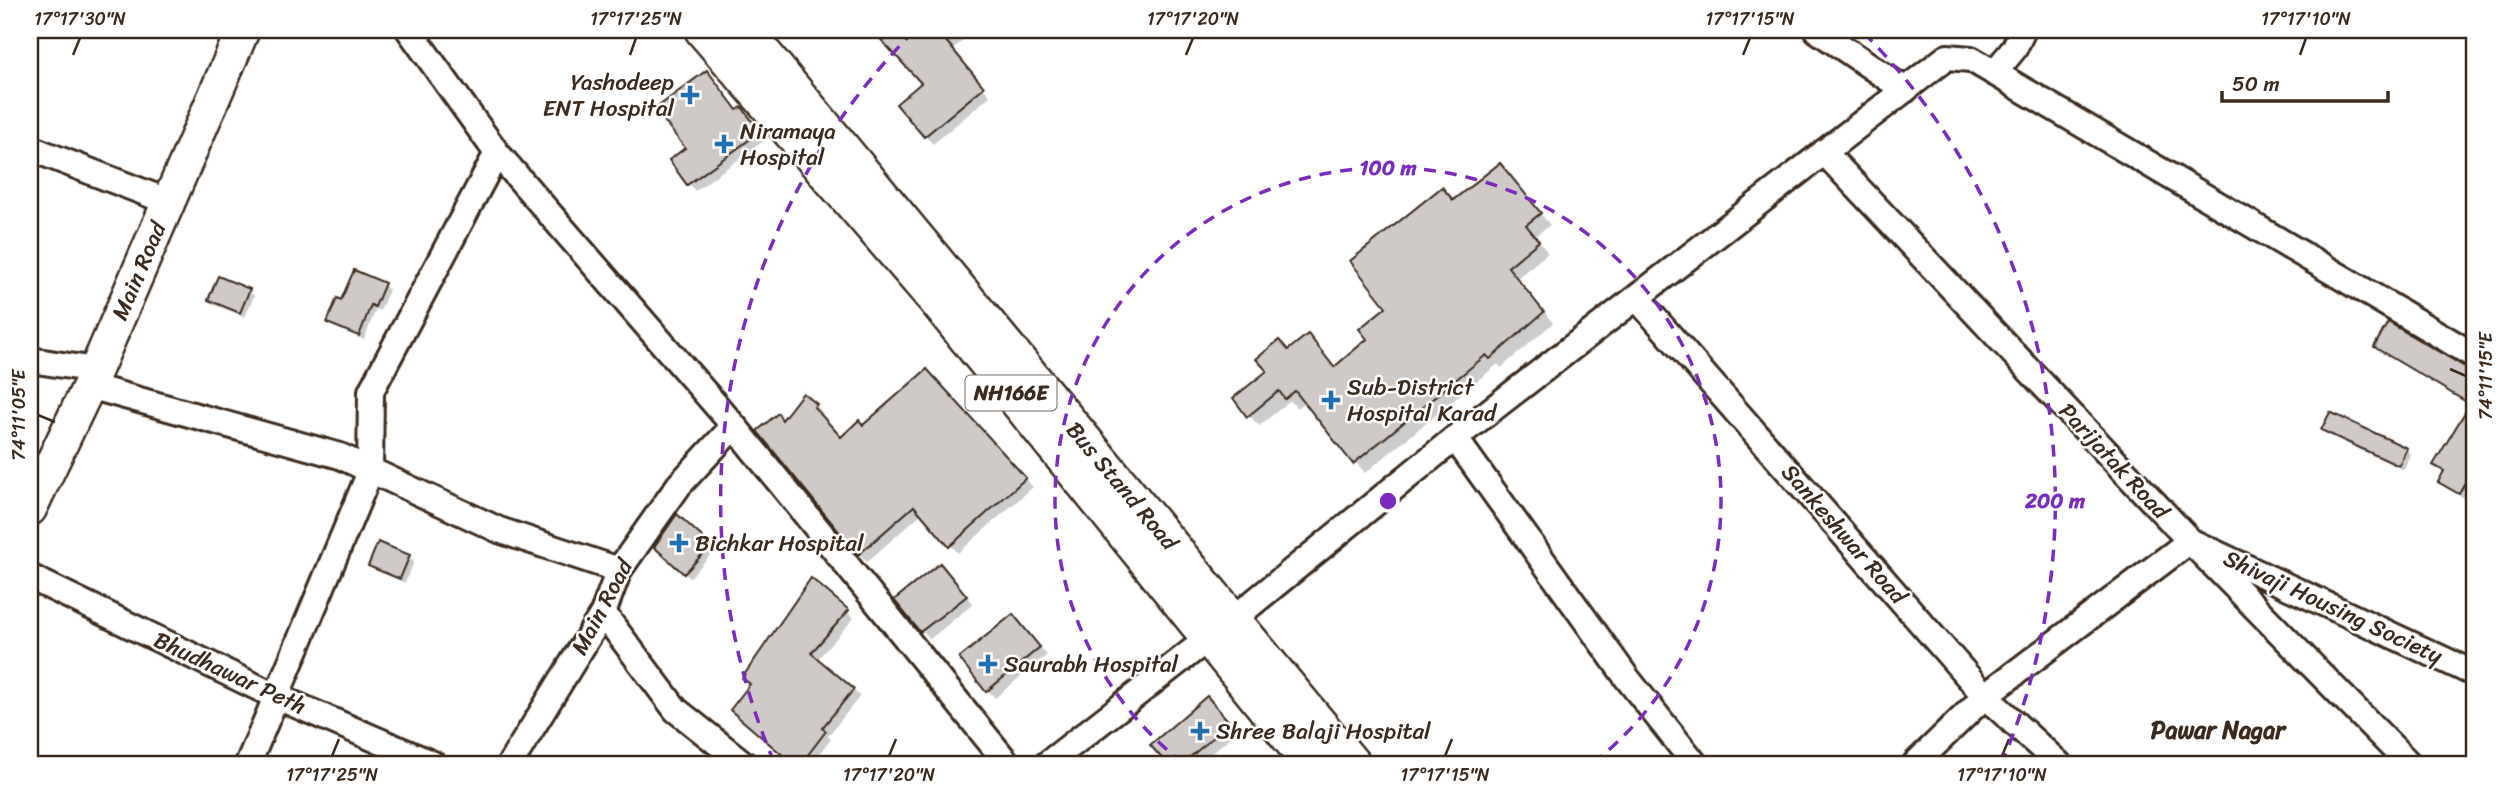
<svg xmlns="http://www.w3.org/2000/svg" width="2505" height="794" font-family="Sriracha,sans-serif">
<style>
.shadow{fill:#0003}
.building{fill:#cfcac7;stroke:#3b2a1e;stroke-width:2}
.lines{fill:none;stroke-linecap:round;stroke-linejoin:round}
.minor-casing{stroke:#3b2a1e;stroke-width:30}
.major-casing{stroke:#3b2a1e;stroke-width:37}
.highway-casing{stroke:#3b2a1e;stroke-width:40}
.minor{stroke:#fff;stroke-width:24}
.major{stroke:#fff;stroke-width:32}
.highway{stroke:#fff;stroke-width:35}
.ticks{fill:none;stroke:#3b2a1e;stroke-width:2.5}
.ring{fill:none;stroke:#7b2cbf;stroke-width:3.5;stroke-dasharray:12 9}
.poi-dot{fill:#1f6fb2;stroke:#fff;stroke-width:2.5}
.labels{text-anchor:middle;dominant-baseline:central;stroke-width:5;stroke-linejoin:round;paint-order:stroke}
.shield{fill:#fff;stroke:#766a62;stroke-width:2}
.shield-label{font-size:21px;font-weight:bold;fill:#3b2a1e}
.poi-label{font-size:23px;fill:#3b2a1e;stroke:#fff;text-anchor:start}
.street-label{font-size:23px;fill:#3b2a1e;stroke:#fff}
.neighbourhood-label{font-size:24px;font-weight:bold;fill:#3b2a1e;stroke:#fff}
.centre{fill:#7b2cbf;stroke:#fff;stroke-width:3.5}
.ring-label{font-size:21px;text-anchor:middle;font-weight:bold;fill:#7b2cbf;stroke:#fff;stroke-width:5;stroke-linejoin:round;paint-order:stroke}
.neatline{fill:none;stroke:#3b2a1e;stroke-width:2.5}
.ticks-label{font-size:18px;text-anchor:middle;fill:#3b2a1e}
</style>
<rect width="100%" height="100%" fill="#fff"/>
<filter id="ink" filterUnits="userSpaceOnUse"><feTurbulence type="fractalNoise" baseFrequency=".0143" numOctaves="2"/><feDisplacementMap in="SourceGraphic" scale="14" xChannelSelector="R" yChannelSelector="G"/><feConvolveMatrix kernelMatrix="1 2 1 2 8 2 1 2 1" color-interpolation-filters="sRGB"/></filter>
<g filter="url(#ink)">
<path class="shadow" d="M 880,30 L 960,30 L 967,37 L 952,50 L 990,96 L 933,144 L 925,136 L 923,83 L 877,33 Z
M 713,79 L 738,111 L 748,116 L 765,140 L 695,191 L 671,161 L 688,149 Z
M 1500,165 L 1550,225 L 1535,236 L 1548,253 L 1517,278 L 1553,323 L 1501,368 L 1498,364 L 1365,473 L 1305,401 L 1297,408 L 1290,401 L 1259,426 L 1249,415 L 1269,371 L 1289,352 L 1335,368 L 1370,339 L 1454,202 Z
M 355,272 L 384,285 L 389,290 L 380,311 L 376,309 L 364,340 L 334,327 L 329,322 L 342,302 Z
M 249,291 L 254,296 L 245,317 L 215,305 L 210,300 Z
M 2376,346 L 2462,375 L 2475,383 L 2475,482 L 2466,499 L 2446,488 L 2440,481 L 2445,473 L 2435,465 L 2471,406 L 2382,353 Z
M 935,379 L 1033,487 L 958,553 L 922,513 L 867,562 L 859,554 L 778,415 L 783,421 L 816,405 L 823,413 L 821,416 L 842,439 Z
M 2323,430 L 2406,449 L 2411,455 L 2404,470 L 2328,435 Z
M 677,516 L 714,551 L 690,578 L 656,546 Z
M 409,557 L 414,562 L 405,583 L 375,570 L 370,565 Z
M 940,565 L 973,604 L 930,639 L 896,600 Z
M 847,612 L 854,618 L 817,660 L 860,696 L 828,736 L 831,739 L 812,764 L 795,764 L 739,717 Z
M 1021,624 L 1047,655 L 995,698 L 988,690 Z
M 1215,706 L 1236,732 L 1199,764 L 1169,764 L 1153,745 Z
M 1259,759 L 1264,764 L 1251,764 Z"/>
<path class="building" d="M 872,30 L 958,30 L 946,41 L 984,87 L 924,137 L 896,104 L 921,83 Z
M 707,70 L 737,110 L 742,107 L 760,132 L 687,185 L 669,160 L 685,148 L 655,109 Z
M 1500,163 L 1541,213 L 1526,225 L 1539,241 L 1508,267 L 1544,312 L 1490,359 L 1486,355 L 1353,464 L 1295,391 L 1285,399 L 1279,391 L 1247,417 L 1233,398 L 1267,371 L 1256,359 L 1279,340 L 1288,350 L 1308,334 L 1334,367 L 1367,339 L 1359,329 L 1386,307 L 1350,261 L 1442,187 L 1453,200 Z
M 354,270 L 385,283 L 375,307 L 371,305 L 359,336 L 327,323 L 337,298 L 341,300 Z
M 218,276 L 250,289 L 240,313 L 208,300 Z
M 2388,322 L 2475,373 L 2475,465 L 2459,494 L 2438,482 L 2444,471 L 2433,465 L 2470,404 L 2374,347 Z
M 927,369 L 1026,478 L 949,547 L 914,506 L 858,555 L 757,431 L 778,413 L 782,420 L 803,393 L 817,404 L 814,407 L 841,437 L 859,420 L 863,425 Z
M 2330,412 L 2407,448 L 2399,466 L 2321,430 Z
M 677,514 L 711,545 L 684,574 L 654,547 Z
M 378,542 L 410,555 L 400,579 L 368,566 Z
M 940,563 L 967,596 L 920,632 L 894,600 Z
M 811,578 L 849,610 L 811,653 L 854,689 L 822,728 L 826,731 L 801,764 L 793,764 L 730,710 L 750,684 L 742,678 Z
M 1013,614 L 1040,647 L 986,692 L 959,658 Z
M 1207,696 L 1230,723 L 1182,764 L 1167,764 L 1150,745 Z"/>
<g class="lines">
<g class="minor-casing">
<path id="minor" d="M 409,30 L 497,153 L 734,426 L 1008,764
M 1817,30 L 1905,90
M 1994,73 L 2014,49 L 2023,30
M 30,148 L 169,202
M 1824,152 L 2190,541 L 2409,764
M 1637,298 L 1985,696 L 2059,764
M 30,360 L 96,370
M 89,386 L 340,456 L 499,530 L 619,570
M 1455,438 L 1627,678 L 1695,764
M 30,577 L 275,696 L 433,764
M 603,613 L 676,710 L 744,764
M 248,764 L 370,472 L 371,391 L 497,153
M 510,764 L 603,613 L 619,570 L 679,485 L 734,426
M 1047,764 L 1232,620 L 1455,438 L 1947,57 L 1971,59 L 2475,356
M 1915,764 L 1985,696 L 2190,541 L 2475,674"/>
</g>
<g class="major-casing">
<path id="major" d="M 30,509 L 89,386 L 243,30"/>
</g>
<g class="highway-casing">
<path id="highway" d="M 703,30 L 936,300 L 1311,764
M 744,30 L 1352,764"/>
</g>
<use href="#minor" class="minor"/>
<use href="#major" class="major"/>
<use href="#highway" class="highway"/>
</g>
</g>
<path class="ticks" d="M 73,55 L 80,38M 630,55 L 636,38M 1186,55 L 1193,38M 1743,55 L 1750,38M 2300,55 L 2306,38M 2450,369 L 2466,376M 38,415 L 55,422M 332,756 L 339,739M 889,756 L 896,739M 1445,756 L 1452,739M 2002,756 L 2009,739"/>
<g class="ring">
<path d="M1183 763A333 333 0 1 1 1593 763"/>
<path d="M774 762A667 667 0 0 1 912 33M1864 33A667 667 0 0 1 2002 762"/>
</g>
<g class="poi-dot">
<path d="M686.5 84.5h7v7h7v7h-7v7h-7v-7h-7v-7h7z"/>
<path d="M720.5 133.5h7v7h7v7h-7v7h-7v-7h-7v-7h7z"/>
<path d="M1327.5 389.5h7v7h7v7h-7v7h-7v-7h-7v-7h7z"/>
<path d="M675.5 532.5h7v7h7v7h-7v7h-7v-7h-7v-7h7z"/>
<path d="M984.5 653.5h7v7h7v7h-7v7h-7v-7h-7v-7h7z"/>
<path d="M1196.5 720.5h7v7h7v7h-7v7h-7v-7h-7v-7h7z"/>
</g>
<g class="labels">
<rect class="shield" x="965.5" y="375.5" width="91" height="35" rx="5"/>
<g class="shield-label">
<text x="1011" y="393">NH166E</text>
</g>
<g class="poi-label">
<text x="674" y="82" text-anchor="end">Yashodeep<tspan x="674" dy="26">ENT Hospital</tspan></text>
<text x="740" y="131">Niramaya<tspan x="740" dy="26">Hospital</tspan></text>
<text x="1347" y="387">Sub-District<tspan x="1347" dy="26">Hospital Karad</tspan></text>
<text x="695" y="543">Bichkar Hospital</text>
<text x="1004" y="664">Saurabh Hospital</text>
<text x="1216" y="731">Shree Balaji Hospital</text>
</g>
<g class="street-label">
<text transform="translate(139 271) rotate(-67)">Main Road</text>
<text transform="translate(2114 461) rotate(47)">Parijatak Road</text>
<text transform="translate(1122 486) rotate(50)">Bus Stand Road</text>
<text transform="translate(1844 534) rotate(49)">Sankeshwar Road</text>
<text transform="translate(602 607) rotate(-62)">Main Road</text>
<text transform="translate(2333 607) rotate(25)">Shivaji Housing Society</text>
<text transform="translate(230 673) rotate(25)">Bhudhawar Peth</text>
</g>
<g class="neighbourhood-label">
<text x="2218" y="730">Pawar Nagar</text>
</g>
</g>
<circle cx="1388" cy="501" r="10" class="centre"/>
<g class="ring-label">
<text x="1388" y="175">100 m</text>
<text x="2055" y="508">200 m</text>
</g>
<rect width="2505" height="794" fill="none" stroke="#fff" stroke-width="77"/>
<path d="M2222 91v10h166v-10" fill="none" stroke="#3b2a1e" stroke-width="3.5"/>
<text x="2232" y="91" font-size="21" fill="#3b2a1e" stroke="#ffffff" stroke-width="5" paint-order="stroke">50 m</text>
<rect x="38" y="38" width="2428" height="718" class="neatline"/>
<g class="ticks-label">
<text x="80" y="25">17°17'30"N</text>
<text x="636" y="25">17°17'25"N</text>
<text x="1193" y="25">17°17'20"N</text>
<text x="1750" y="25">17°17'15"N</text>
<text x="2306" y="25">17°17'10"N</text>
<text transform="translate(2486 376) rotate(-90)" y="6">74°11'15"E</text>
<text transform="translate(19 415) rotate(-90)" y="6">74°11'05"E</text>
<text x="332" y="781">17°17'25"N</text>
<text x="889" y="781">17°17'20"N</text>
<text x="1445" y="781">17°17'15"N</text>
<text x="2002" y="781">17°17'10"N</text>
</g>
</svg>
